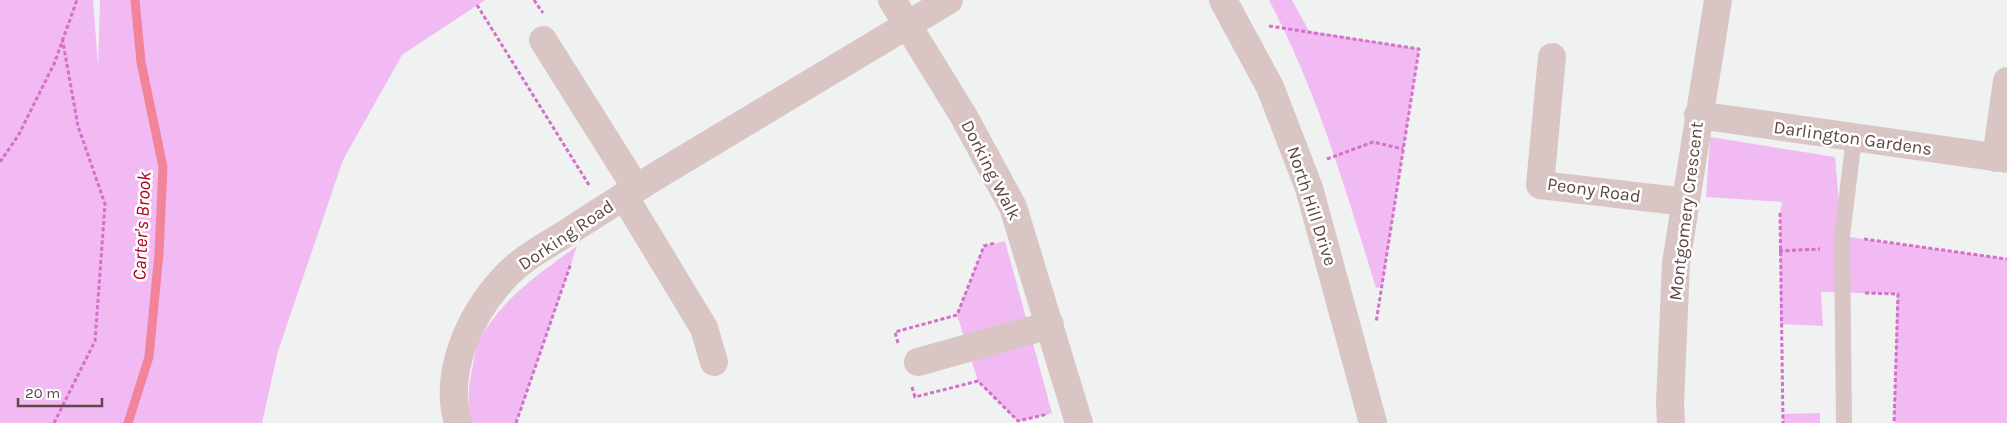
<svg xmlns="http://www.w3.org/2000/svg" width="2007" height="423" font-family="Karla,sans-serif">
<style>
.green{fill:#f1baf2}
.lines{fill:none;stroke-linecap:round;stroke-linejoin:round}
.stream{stroke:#f2849a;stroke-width:9}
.path{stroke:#d370c9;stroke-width:3;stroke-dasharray:4 2.5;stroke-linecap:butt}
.service{stroke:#d8c5c4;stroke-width:16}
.minor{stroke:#d8c5c4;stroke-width:28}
.tertiary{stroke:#d8c5c4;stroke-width:28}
.labels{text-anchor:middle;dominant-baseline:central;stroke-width:5;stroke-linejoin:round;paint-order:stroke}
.street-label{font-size:18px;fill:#5e4746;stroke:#fff}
.water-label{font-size:19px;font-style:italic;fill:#b40225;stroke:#fff}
</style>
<rect width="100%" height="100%" fill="#eff2f0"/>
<path class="green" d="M 0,0 L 93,0 L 98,65 L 100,0 L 485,0 L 402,55 L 343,160 L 278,351 L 262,423 L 0,423 Z
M 1269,0 L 1292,0 L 1309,31 L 1419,49 L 1382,287 L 1376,288 C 1346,190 1317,91 1269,0 Z
M 1710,137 L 1835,157 L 1842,236 L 2007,259 L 2007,423 L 1894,423 L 1897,294 L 1821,292 L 1823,326 L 1780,324 L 1780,213 L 1782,202 L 1706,197 Z
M 1005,241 L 1052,413 L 1018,421 L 978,381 L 957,315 L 984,246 Z
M 577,246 L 516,423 L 472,423 C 467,406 468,388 472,370 C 474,361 475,349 479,341 C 501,299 540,273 577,246 Z
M 1820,413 L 1820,423 L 1783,423 L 1783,414 Z"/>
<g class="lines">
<path class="stream" d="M 128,423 L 149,357 L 159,253 L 163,167 L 141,62 L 135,0"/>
<path class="path" d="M 534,0 L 543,13
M 477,5 L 589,185
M 1269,26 L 1419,49 L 1376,323
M 1327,159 L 1373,142 L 1403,149
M 0,162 L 18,136 L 54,64 L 77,0
M 1780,213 L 1783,423
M 1864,239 L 2007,259
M 1779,251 L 1820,249
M 1865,293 L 1898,294 L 1894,423
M 898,343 L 895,332 L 957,315 L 984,246 L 995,243
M 912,387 L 915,397 L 978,381 L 1018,421 L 1048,414
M 54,423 L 95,341 L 105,204 L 78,126 L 62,37
M 516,423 L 571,263"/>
<path class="service" d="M 1844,423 L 1842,236 L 1854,138"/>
<path class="minor" d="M 892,0 L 963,115 L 1013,207 L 1079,423
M 543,40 L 636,188
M 1552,57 L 1540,185 L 1686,202
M 1698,115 L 2007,159
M 1996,158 L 2007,81
M 624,196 L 704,328 L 714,362
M 918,362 L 1050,325
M 458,423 C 443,372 470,315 504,278 C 522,258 546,246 568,232 C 599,212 630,192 661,173 C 757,116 853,57 949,0
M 1671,423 L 1670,404 L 1676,263 L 1718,0"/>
<path class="tertiary" d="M 1223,0 L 1270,87 L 1309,188 L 1373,423"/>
</g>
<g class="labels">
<g class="street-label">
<text transform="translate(1853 138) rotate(8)">Darlington Gardens</text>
<text transform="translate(991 170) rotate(63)">Dorking Walk</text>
<text transform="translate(1594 190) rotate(8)">Peony Road</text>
<text transform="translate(1312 206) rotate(72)">North Hill Drive</text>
<text transform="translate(1686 211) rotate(-83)">Montgomery Crescent</text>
<text transform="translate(566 235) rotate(-34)">Dorking Road</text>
</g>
<g class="water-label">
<text transform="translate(142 226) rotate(-87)">Carter's Brook</text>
</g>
</g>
<path d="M18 398v8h84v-8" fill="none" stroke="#5e4746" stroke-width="2.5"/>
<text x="25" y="398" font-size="15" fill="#5e4746" stroke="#ffffff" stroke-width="4" paint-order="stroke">20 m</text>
</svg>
